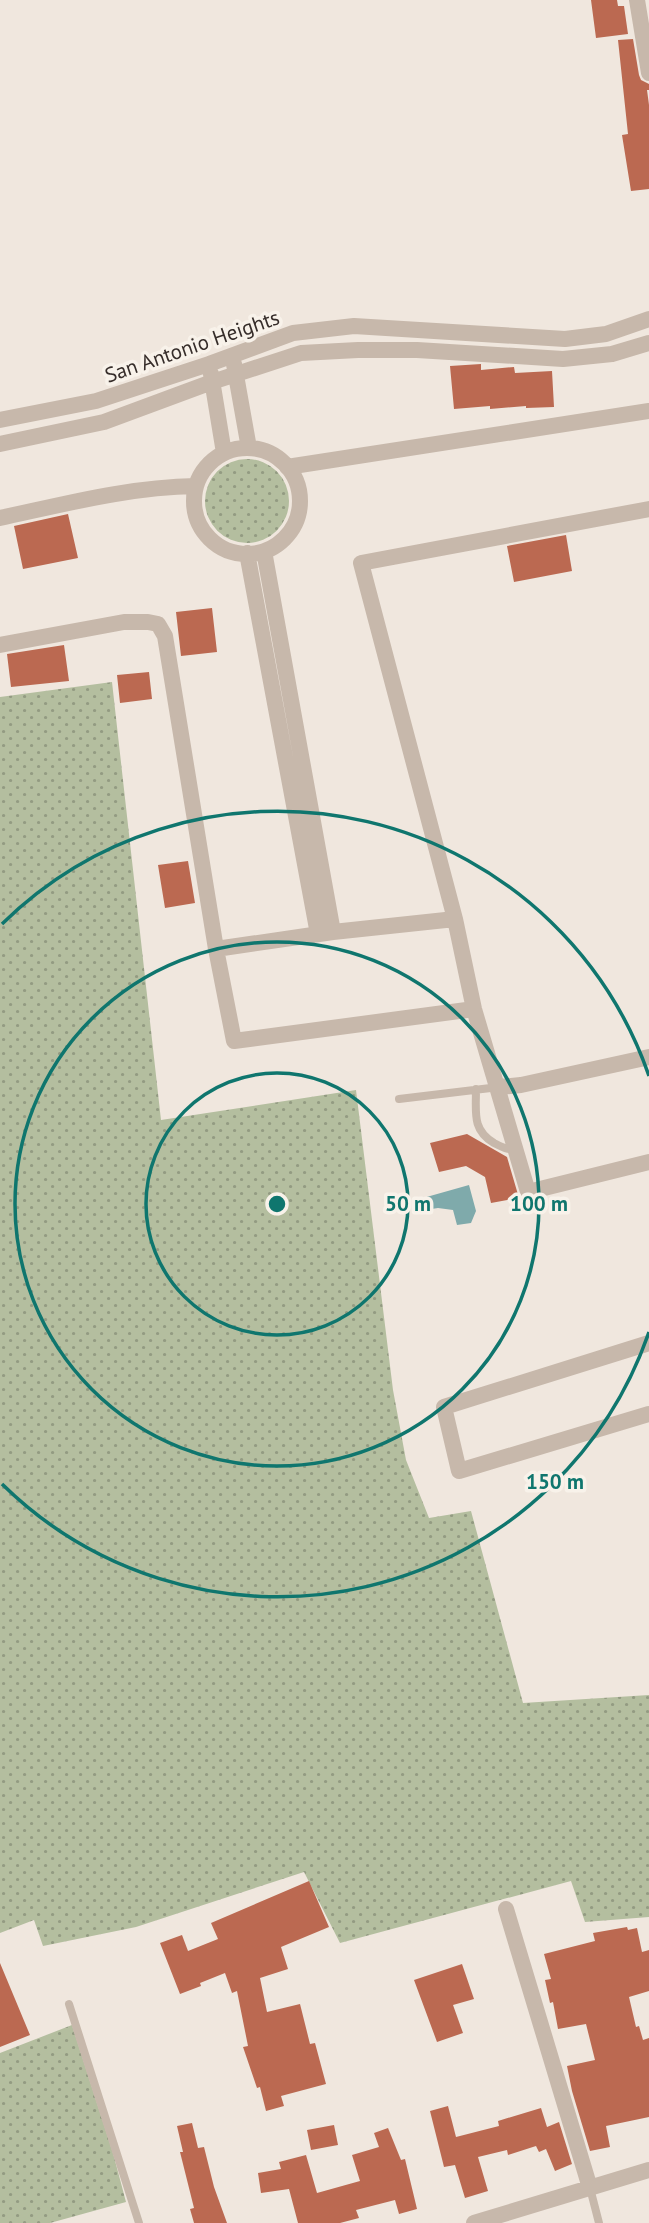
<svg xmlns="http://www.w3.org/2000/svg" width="649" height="2223" font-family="'PT Sans',sans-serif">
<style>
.grass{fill:url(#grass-dots)}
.water{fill:#7faaab}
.building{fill:#bb6951}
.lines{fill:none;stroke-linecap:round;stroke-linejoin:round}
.lane{stroke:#c7b8ab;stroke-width:8}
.street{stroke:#c7b8ab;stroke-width:16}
.ring{fill:none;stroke:#0f766e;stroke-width:3.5}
.labels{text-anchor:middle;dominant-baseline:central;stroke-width:7;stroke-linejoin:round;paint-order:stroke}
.street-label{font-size:21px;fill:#362d2a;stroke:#f8f2ea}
.centre{fill:#0f766e;stroke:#f8f2ea;stroke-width:3.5}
.ring-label{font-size:21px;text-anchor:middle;font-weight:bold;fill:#0f766e;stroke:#f8f2ea;stroke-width:7;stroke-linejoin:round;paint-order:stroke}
</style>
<defs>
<pattern id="grass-dots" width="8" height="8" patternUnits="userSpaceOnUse" patternTransform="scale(1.75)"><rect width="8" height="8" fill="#b4be9f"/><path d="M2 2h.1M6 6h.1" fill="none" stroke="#939b82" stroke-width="1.8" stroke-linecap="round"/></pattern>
</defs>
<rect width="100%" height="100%" fill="#f0e7de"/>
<path class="grass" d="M205 501a42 42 0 1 1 84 0a42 42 0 1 1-84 0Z
M 112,682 L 161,1120 L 356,1090 L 393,1390 L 406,1460 L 429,1518 L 471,1511 L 523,1703 L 649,1695 L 649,1917 L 585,1922 L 571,1881 L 340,1943 L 304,1872 L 136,1927 L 43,1946 L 34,1920 L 0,1933 L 0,697 Z
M 72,2025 L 113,2153 L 126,2202 L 50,2223 L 0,2223 L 0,2053 Z"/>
<path class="water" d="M 469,1185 L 476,1211 L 471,1223 L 457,1225 L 453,1210 L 438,1208 L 425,1210 L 422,1208 L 421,1202 L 423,1198 Z"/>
<path class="building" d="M 591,0 L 617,0 L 618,6 L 624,6 L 628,34 L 596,38 Z
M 633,39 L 639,75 L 641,80 L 649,84 L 649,90 L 647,90 L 649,105 L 649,189 L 631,191 L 622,135 L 628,134 L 618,40 Z
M 481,364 L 481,370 L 514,367 L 515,373 L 552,371 L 554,407 L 526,408 L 526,406 L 490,409 L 490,406 L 454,409 L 450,366 Z
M 68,514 L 78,558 L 23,569 L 14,526 Z
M 566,535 L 572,571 L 514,582 L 507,546 Z
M 212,608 L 217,652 L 181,656 L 176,612 Z
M 64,645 L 69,681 L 11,687 L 7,654 Z
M 149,672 L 152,699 L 120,703 L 117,675 Z
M 188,861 L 195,903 L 165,908 L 158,865 Z
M 467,1134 L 507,1157 L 519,1198 L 491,1203 L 485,1177 L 466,1166 L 439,1172 L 430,1143 Z
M 309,1881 L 329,1927 L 281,1947 L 288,1969 L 260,1978 L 267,2012 L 300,2004 L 310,2044 L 315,2043 L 326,2084 L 281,2096 L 284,2106 L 266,2111 L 260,2087 L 257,2088 L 243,2047 L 248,2046 L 237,1991 L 232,1993 L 225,1973 L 200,1983 L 201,1986 L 180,1994 L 160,1943 L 182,1935 L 188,1951 L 218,1939 L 211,1923 Z
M 627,1927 L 628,1930 L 637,1928 L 642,1952 L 649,1950 L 649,1991 L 629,1997 L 636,2027 L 639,2026 L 643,2040 L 649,2038 L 649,2117 L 606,2126 L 610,2147 L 590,2151 L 572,2091 L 567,2066 L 595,2060 L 586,2024 L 558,2029 L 553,2002 L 550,2003 L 545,1980 L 551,1979 L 544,1954 L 595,1941 L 593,1933 Z
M 0,1963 L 30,2035 L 0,2047 Z
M 462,1964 L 474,1999 L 453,2005 L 463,2033 L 437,2042 L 414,1980 Z
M 448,2106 L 456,2137 L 499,2126 L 498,2121 L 541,2108 L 547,2127 L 559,2122 L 572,2164 L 555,2171 L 546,2149 L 539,2152 L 536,2146 L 508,2155 L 507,2150 L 478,2157 L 488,2191 L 465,2198 L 455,2165 L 444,2167 L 430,2111 Z
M 192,2123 L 198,2148 L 204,2147 L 214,2187 L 227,2223 L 194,2223 L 190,2209 L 194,2208 L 180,2152 L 183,2152 L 177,2126 Z
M 334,2125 L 338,2145 L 311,2150 L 307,2130 Z
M 388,2128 L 401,2160 L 405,2159 L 417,2209 L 399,2214 L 395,2200 L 356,2210 L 359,2218 L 340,2223 L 298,2223 L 289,2189 L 261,2193 L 258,2173 L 281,2169 L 279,2162 L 306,2155 L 317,2193 L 360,2181 L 352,2155 L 379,2147 L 374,2133 Z"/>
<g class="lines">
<path class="lane" d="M 476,1089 C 476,1113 472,1130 494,1143 C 502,1147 507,1150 515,1149
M 399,1099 L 499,1087
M 69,2004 L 139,2223
M 590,2188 L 599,2223"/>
<path class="street" d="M 637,0 L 649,73
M 234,364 L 249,448
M 211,374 L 224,453
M 0,420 L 96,401 L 209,364 L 293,333 L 354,326 L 565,339 L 606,334 L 649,319
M 0,444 L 104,422 L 212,382 L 301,353 L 358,350 L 417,350 L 563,359 L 612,354 L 649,343
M194 501a53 53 0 1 1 106 0a53 53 0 1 1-106 0Z
M 287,467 L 649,411
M 649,509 L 361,563 L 455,919 L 474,1009 L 528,1192 L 649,1162
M 0,518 C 65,504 129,487 196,486
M 264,551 L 333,932
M 247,553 L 318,934
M 0,645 L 124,622 L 148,622 L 158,624 L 165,636 L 216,949 L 234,1041 L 474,1009
M 216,949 L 333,932 L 455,919
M 499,1087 L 521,1085 L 649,1057
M 649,1343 L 444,1407 L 459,1471 L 649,1414
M 506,1909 L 590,2188
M 474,2223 L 649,2170"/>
</g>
<g class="ring">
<circle cx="277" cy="1204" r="131"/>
<circle cx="277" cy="1204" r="262"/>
<path d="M649 1332A393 393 0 0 1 2 1484M2 924A393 393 0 0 1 649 1076"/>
</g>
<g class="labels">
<g class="street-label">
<text transform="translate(192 346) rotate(-19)">San Antonio Heights</text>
</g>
</g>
<circle cx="277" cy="1204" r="10" class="centre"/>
<g class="ring-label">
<text x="408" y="1211">50 m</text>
<text x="539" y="1211">100 m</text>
<text x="555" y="1489">150 m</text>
</g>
</svg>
